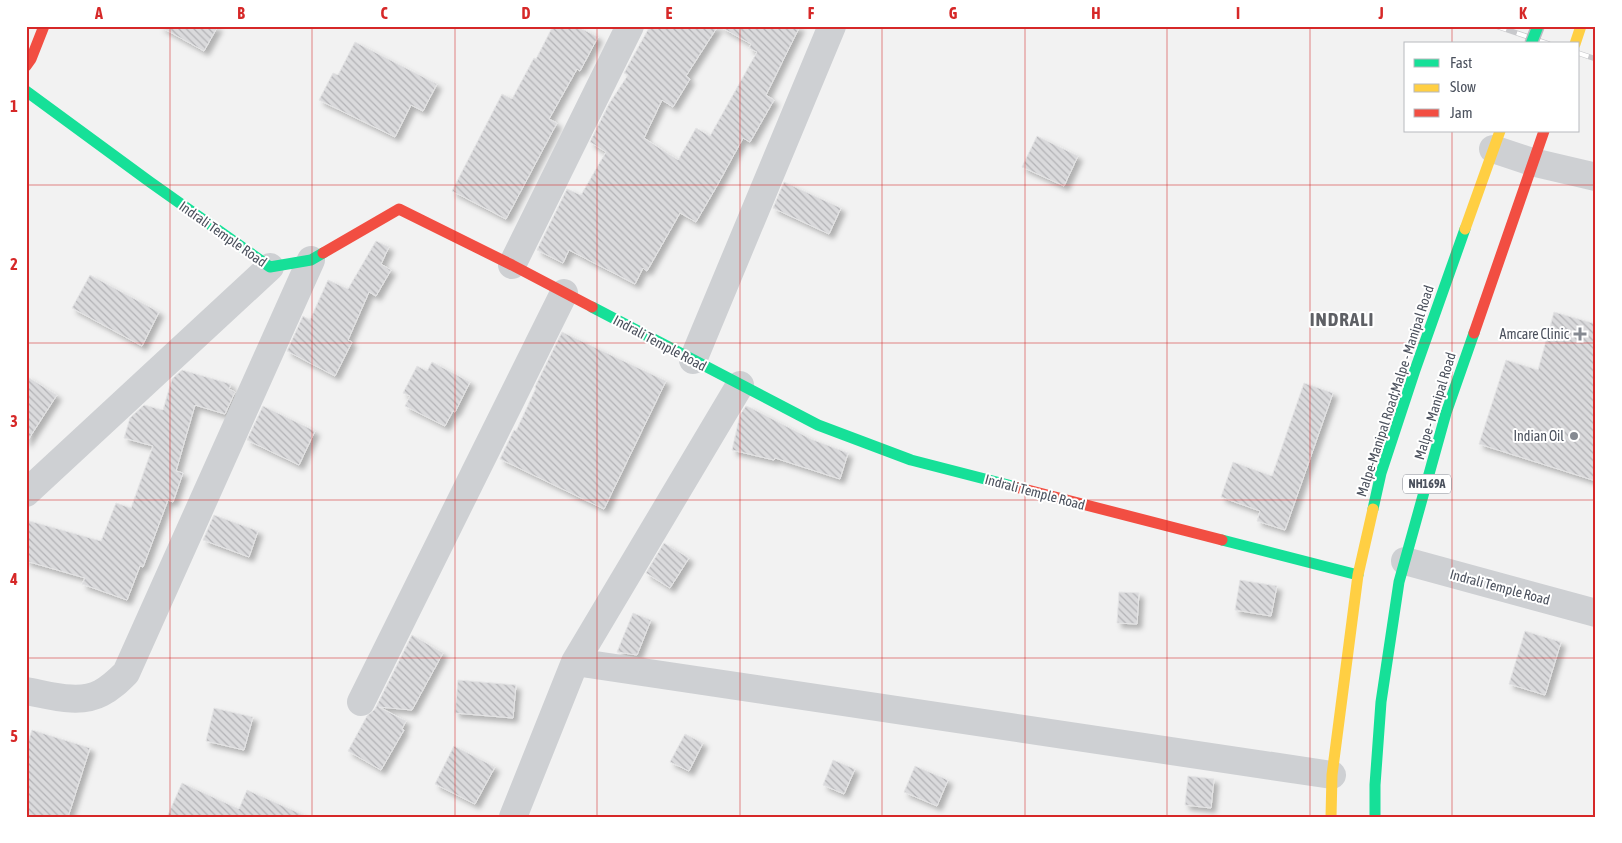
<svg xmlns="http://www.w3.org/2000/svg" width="1622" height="843" font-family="'Asap Condensed',sans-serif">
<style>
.building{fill:url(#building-back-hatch);stroke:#e4e4e5;filter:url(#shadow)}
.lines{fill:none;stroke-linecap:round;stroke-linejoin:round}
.street{stroke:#ced0d3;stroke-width:28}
.fast{stroke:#16e098;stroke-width:11}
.slow{stroke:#ffcf43;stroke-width:11}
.jam{stroke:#f24e42;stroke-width:11}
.rail-casing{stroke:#c8c9cc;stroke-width:5.5}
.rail{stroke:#fff;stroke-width:4;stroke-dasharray:11;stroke-linecap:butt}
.fast-bridge-casing{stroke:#b8bac0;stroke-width:14;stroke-linecap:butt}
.fast-bridge{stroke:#16e098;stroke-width:11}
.grid{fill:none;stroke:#d62828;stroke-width:1;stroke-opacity:0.55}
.poi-dot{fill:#858991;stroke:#fff;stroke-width:2}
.labels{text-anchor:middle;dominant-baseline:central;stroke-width:4;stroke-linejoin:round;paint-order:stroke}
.shield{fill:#fff;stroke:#81858e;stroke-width:1}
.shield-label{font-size:12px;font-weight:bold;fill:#4b515d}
.street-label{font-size:14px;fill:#4b515d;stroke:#fff}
.poi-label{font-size:14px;fill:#4b515d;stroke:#fff;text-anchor:end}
.district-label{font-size:19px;font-weight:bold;letter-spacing:1px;fill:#5e6065;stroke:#fff}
.neatline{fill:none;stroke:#d62828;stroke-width:2}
.grid-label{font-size:16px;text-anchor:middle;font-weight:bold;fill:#d62828}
</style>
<defs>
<pattern id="building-back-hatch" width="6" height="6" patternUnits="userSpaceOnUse" patternTransform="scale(1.25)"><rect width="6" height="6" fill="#dadadc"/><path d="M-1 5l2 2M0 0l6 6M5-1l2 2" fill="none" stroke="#b3b3b6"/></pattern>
<filter id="shadow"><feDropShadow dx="4.5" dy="4.5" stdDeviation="2.5" flood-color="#0004"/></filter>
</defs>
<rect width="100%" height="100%" fill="#f2f2f2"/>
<path class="building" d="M 159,26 L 218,26 L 204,51 Z
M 553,26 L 576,26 L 598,37 L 580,71 L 577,69 L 549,119 L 557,123 L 506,219 L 452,191 L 502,94 L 512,99 L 534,58 L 536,59 Z
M 650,26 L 718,26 L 686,76 L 690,79 L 673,107 L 662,100 L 644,138 L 678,160 L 696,128 L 710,136 L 757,52 L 749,48 L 751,44 L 719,26 L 800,26 L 766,95 L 774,100 L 750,142 L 743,138 L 718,184 L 696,222 L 680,213 L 647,271 L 643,268 L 635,284 L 569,250 L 563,263 L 537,250 L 567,189 L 581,195 L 606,152 L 590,142 L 609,104 L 628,75 L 624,73 Z
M 355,42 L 437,84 L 423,111 L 411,105 L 395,137 L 319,100 L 333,73 L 338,75 Z
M 1037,136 L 1078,156 L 1064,186 L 1022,167 Z
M 784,182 L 841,208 L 829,234 L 773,208 Z
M 376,241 L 389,247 L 381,264 L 391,270 L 376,296 L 369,292 L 348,340 L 352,342 L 335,376 L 287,351 L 303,316 L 310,320 L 328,280 L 348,289 Z
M 90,275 L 159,312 L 142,346 L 72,308 Z
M 1554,312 L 1596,324 L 1596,481 L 1479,444 L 1506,360 L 1538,370 Z
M 562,332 L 666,381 L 604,509 L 500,459 L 514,430 L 516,431 L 536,388 L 535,387 Z
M 432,362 L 470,382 L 455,412 L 453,411 L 445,426 L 405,406 L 410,396 L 403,393 L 417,366 L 427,371 Z
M 182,370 L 231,384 L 229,389 L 235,392 L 225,414 L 195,405 L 176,471 L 183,473 L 173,502 L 168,500 L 143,567 L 140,566 L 127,600 L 82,584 L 85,578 L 26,561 L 26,520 L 101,541 L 116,503 L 131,508 L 153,446 L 124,438 L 130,418 L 144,405 L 163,410 L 172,379 Z
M 26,376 L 57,395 L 26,443 Z
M 1304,383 L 1333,393 L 1285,530 L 1257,521 L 1260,511 L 1221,497 L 1233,462 L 1272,476 Z
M 263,406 L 315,431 L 299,465 L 247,440 Z
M 746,406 L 751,408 L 811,439 L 848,453 L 840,479 L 775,458 L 774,460 L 732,450 L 740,415 Z
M 214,515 L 258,531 L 249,557 L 203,540 Z
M 664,543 L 689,558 L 670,588 L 646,573 Z
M 1240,580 L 1277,586 L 1271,616 L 1235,610 Z
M 1119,592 L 1139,593 L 1137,624 L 1117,623 Z
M 633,613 L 651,620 L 637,655 L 617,652 Z
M 1525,631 L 1561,642 L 1545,695 L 1509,684 Z
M 412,635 L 443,653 L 412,710 L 379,707 L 406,721 L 402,729 L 404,730 L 381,770 L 348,751 L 367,716 L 375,709 Z
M 458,680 L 516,685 L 513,718 L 455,713 Z
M 214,708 L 253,717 L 244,750 L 206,741 Z
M 32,730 L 90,748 L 68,817 L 26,817 L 26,748 Z
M 685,734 L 703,743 L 689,771 L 670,762 Z
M 454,746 L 495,767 L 475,804 L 435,784 Z
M 833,760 L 855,769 L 844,794 L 823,785 Z
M 915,766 L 948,780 L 937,806 L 904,792 Z
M 1188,776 L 1214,779 L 1211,808 L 1185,805 Z
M 182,783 L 239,809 L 247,790 L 308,817 L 167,817 Z"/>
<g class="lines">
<path class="street" d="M 1493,149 L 1532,162 L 1596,177
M 512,265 L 630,26
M 693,360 L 832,26
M 26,493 L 270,267
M 1405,561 L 1596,613
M 575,662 L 1332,775
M 26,691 C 49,695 79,705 101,693 C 111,688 118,681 126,673 L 311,260
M 361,702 L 564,293
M 513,817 L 575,662 L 740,385"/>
<path class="fast" d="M 26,91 L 150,182 L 270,267 L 311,260 L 323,253
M 592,307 L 818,425 L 911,460 L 1016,487
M 1373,509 L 1381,473 L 1415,370 L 1465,229
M 1222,540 L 1358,575
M 1375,817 L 1375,785 L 1381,702 L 1399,582 L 1446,413 L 1474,333"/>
<path class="slow" d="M 1575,44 L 1581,26
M 1465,229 L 1500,131
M 1331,817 L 1332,775 L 1358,575 L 1373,509"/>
<path class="jam" d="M 26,66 L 31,59 L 44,26
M 323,253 L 399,209 L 512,265 L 592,307
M 1474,333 L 1544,131
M 1016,487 L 1222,540"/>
<g class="rail-casing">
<path id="rail" d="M 1496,26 L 1549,44
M 1578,53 L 1596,59"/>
</g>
<use href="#rail" class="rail"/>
<g class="fast-bridge-casing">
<path id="fast-bridge" d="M 1531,44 L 1538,26"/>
</g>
<use href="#fast-bridge" class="fast-bridge"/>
</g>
<path class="grid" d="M 170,26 L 170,817M 312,26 L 312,817M 455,26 L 455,817M 597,26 L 597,817M 740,26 L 740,817M 882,26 L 882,817M 1025,26 L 1025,817M 1167,26 L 1167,817M 1310,26 L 1310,817M 1452,26 L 1452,44M 1452,131 L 1452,817M 26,185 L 1596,185M 26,343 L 1596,343M 26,500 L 1596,500M 26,658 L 1596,658"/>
<g class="poi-dot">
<path d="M1577.5 326.5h5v5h5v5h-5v5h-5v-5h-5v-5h5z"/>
<circle cx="1574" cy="436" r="5"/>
</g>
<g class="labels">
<rect class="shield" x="1403" y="474.5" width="48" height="19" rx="4"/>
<g class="shield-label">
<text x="1427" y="484">NH169A</text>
</g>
<g class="street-label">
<text transform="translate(223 234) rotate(35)">Indrali Temple Road</text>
<text transform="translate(660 343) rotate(28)">Indrali Temple Road</text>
<text transform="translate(1395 391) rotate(-72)">Malpe-Manipal Road;Malpe - Manipal Road</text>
<text transform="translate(1435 406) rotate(-73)">Malpe - Manipal Road</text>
<text transform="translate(1035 492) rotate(15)">Indrali Temple Road</text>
<text transform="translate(1500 587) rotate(15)">Indrali Temple Road</text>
</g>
<g class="poi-label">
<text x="1569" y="334">Amcare Clinic</text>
<text x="1564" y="436">Indian Oil</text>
</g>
<g class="district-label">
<text x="1342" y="319">INDRALI</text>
</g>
</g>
<rect width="1622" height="843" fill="none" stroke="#ffffff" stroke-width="55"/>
<rect x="1404" y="42" width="175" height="90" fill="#ffffff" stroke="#b7b9be"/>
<rect x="1414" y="59" width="25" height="8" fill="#16e098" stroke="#b7b9be"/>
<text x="1450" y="68" font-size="15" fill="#4b515d">Fast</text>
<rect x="1414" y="84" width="25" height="8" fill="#ffcf43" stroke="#b7b9be"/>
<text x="1450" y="92" font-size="15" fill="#4b515d">Slow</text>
<rect x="1414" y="109" width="25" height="8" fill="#f24e42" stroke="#b7b9be"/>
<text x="1450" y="118" font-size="15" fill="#4b515d">Jam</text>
<rect x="28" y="28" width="1566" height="788" class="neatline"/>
<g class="grid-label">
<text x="99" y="19">A</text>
<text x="241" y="19">B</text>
<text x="384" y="19">C</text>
<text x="526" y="19">D</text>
<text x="669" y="19">E</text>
<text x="811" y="19">F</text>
<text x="953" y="19">G</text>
<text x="1096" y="19">H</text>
<text x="1238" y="19">I</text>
<text x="1381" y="19">J</text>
<text x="1523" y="19">K</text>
<text x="14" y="112">1</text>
<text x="14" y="270">2</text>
<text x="14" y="427">3</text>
<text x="14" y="585">4</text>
<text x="14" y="742">5</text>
</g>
</svg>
